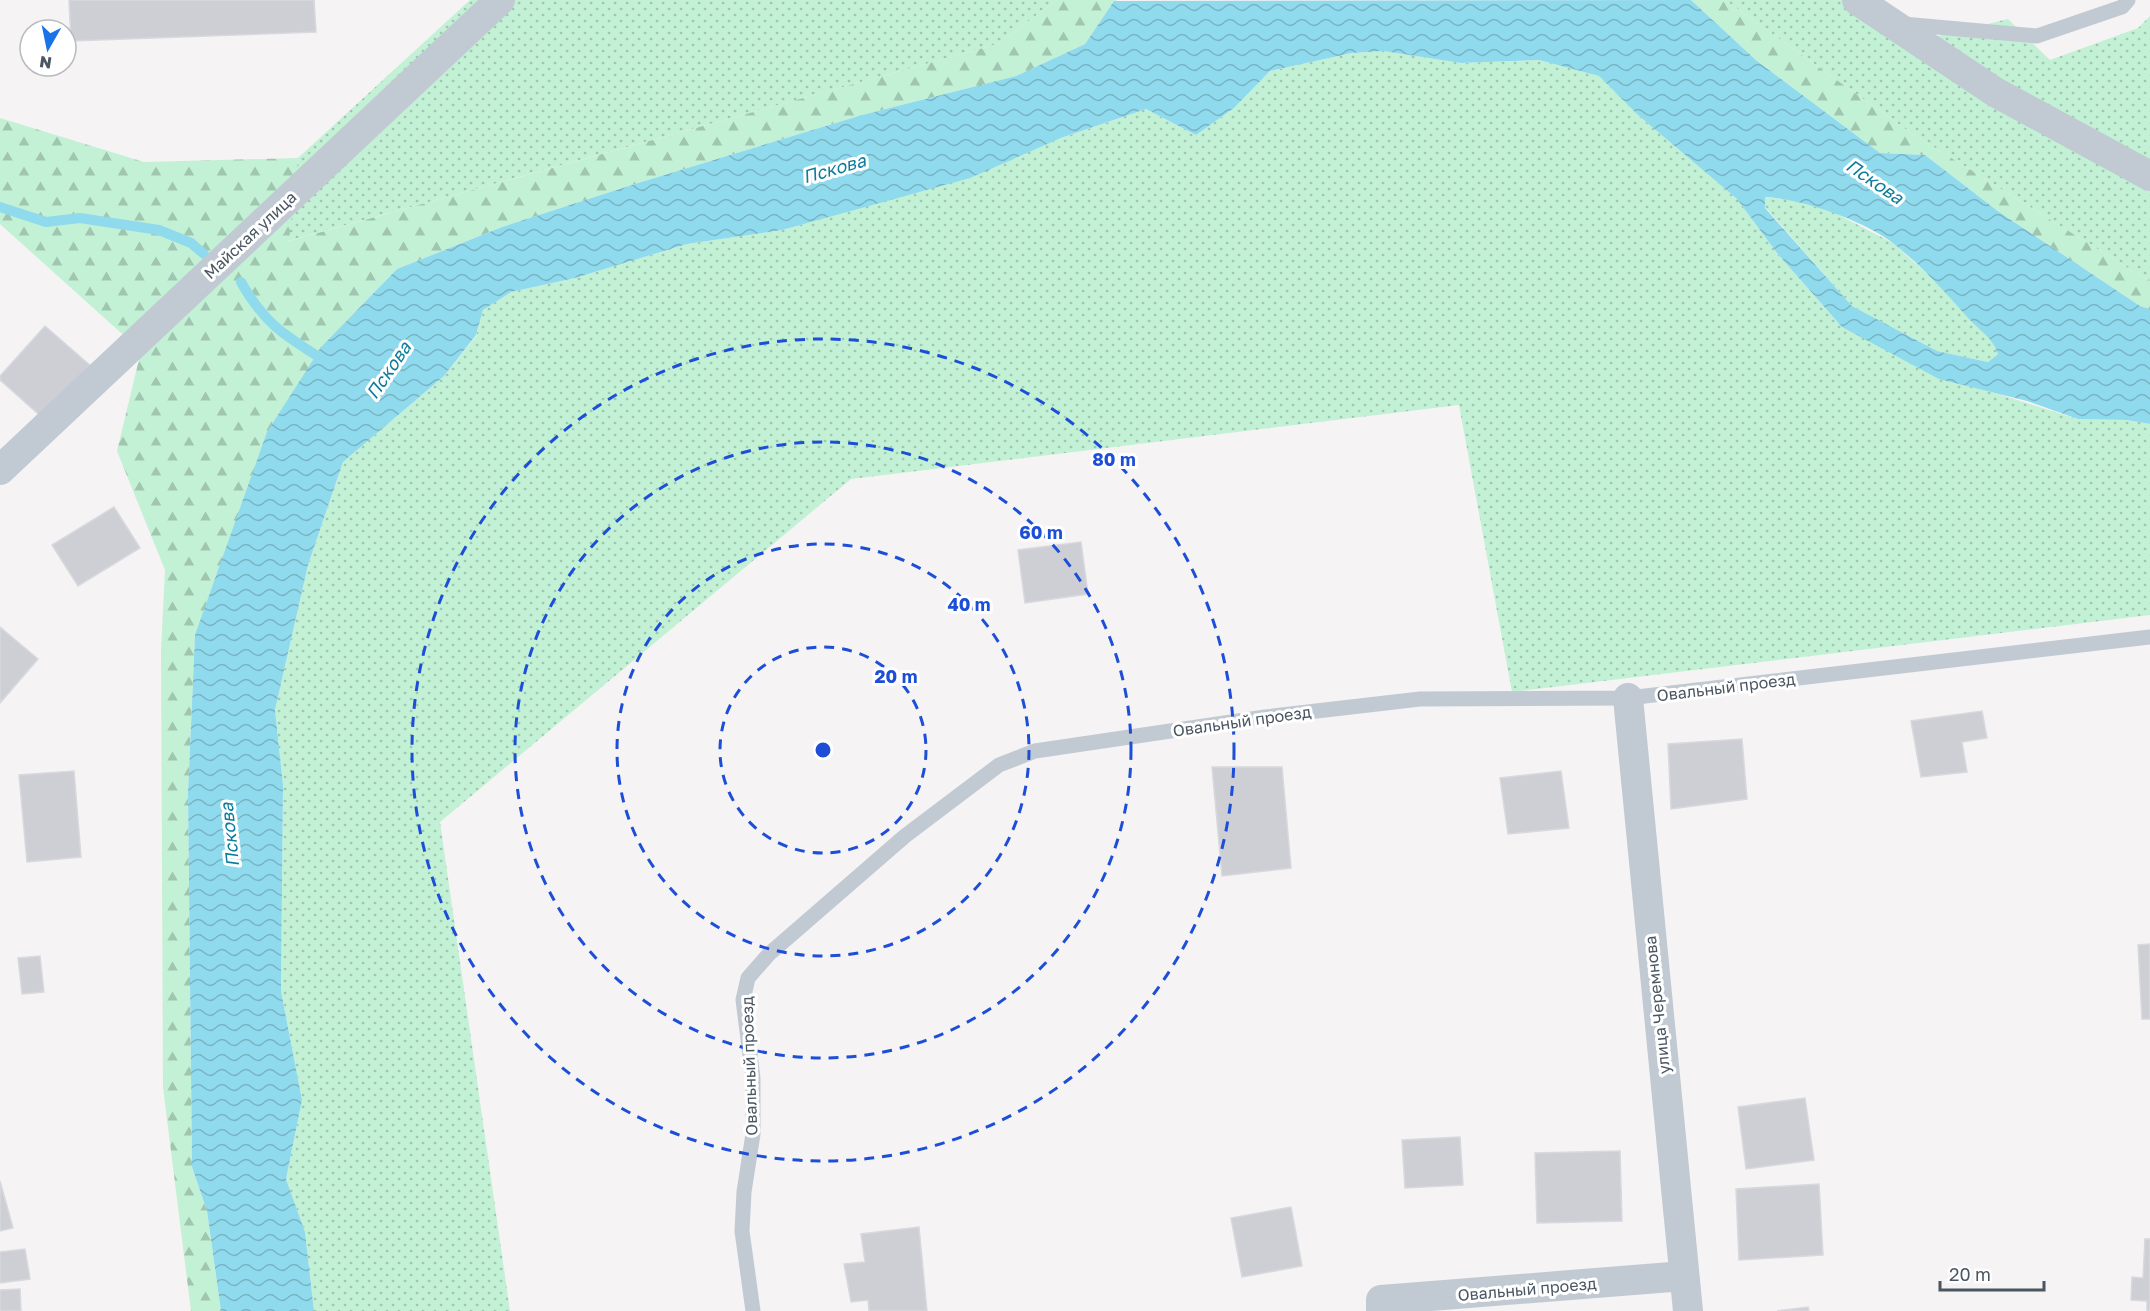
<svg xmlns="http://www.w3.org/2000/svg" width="2150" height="1311" font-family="'Golos Text',sans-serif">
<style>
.grass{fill:url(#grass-dots)}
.forest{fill:url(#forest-firs)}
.water{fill:url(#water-waves);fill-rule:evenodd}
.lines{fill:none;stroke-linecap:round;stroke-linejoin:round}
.stream{stroke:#90daee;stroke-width:10}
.building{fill:#cdcfd5;stroke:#d7d9de;stroke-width:1.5}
.lane{stroke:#c1cad2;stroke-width:15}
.street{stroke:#c1cad2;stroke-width:30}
.ring{fill:none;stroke:#1d4ed8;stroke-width:3;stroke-dasharray:10 8}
.labels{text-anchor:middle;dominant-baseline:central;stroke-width:6;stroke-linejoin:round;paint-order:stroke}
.street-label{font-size:16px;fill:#4a5661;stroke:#fff}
.water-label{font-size:18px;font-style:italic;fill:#0c7c9b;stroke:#fff}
.centre{fill:#1d4ed8;stroke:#fff;stroke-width:3}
.ring-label{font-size:18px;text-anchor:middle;font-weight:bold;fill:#1d4ed8;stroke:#fff;stroke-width:6;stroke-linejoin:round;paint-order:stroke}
</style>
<defs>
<pattern id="grass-dots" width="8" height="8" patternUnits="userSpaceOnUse" patternTransform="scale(1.5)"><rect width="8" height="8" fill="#c3f1d5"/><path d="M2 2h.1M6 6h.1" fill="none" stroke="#a0c6b0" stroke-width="1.8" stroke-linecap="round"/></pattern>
<pattern id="forest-firs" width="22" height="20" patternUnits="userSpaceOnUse" patternTransform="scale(1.5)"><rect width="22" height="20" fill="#c3f1d5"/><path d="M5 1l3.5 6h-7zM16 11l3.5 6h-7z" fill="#a0c6b0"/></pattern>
<pattern id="water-waves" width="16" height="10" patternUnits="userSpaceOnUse" patternTransform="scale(1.5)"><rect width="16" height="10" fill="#90daee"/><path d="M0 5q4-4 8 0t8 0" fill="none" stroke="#78b4c4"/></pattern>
</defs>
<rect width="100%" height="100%" fill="#f5f3f3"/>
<path class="grass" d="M 470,0 L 1057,0 L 998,44 L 288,241 L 298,158 Z
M 1725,0 L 1843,0 L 1909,43 L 2008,19 L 2050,60 L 2138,28 L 2150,16 L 2150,280 L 2144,278 L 1908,131 Z
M 1383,51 L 1461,63 L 1539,60 L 1599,76 L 1638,115 L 1737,199 L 1777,253 L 1842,327 L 1985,390 L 2078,419 L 2127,420 L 2150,424 L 2150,615 L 1512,692 L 1459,405 L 851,479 L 440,822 L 510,1311 L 314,1311 L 305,1232 L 286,1179 L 302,1100 L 281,991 L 283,785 L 275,710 L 308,565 L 343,462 L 444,376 L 476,336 L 483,310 L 511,292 L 575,278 L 687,244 L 782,230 L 858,208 L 1146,109 L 1196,135 L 1234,108 L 1270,71 L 1352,53 Z
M 1765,197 L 1792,200 L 1833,212 L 1893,243 L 1948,293 L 1971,321 L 1994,341 L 1999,353 L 1988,362 L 1937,351 L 1852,306 L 1765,207 Z"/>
<path class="forest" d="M 1057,0 L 1118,0 L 1114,1 L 1085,44 L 1016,76 L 862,115 L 638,183 L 502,227 L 397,269 L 322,346 L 195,635 L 188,793 L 192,1167 L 207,1211 L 221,1311 L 191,1311 L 163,1087 L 161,651 L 165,570 L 117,451 L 141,351 L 0,224 L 0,118 L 144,162 L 298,158 L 289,241 L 998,44 Z
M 1691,0 L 1725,0 L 1908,131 L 2144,278 L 2150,280 L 2150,309 L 2140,306 L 1999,212 L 1925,155 L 1880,153 L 1757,61 Z"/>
<path class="water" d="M 1691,0 L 1757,61 L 1880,153 L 1925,155 L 1999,212 L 2140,306 L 2150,309 L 2150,424 L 2127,420 L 2078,419 L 2027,401 L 1939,379 L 1842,327 L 1777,253 L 1737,199 L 1638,115 L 1599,76 L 1539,60 L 1461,63 L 1383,51 L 1352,53 L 1270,71 L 1234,108 L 1196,135 L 1146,109 L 1061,138 L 970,178 L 782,230 L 687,244 L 575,278 L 511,292 L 483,310 L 476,335 L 444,376 L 343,462 L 308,565 L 275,710 L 283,785 L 281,991 L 302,1100 L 286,1179 L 305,1232 L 314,1311 L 221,1311 L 207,1211 L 192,1167 L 188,793 L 195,635 L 267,432 L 322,346 L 397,269 L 502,227 L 638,183 L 862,115 L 1016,76 L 1085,44 L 1114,1 ZM 1765,197 C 1802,199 1865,221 1894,244 C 1922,266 1946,293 1969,319 C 1980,331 1993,338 1998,354 L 1988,362 L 1937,351 L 1852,306 L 1765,208 Z"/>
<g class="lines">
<path class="stream" d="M 0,207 L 46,222 L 80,218 L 159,230 L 191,243 L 204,254
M 241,282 C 265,325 287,337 327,362"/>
</g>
<path class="building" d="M 69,0 L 314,0 L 316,32 L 71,41 Z
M 45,326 L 92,367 L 45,420 L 0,380 L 0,376 Z
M 114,507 L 140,548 L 78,586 L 52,545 Z
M 1081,542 L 1088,594 L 1025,603 L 1018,550 Z
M 0,627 L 38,659 L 0,703 Z
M 1982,711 L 1987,738 L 1962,742 L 1967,772 L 1921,777 L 1911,721 Z
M 1742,739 L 1747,799 L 1671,809 L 1668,744 Z
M 1212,767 L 1282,767 L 1291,868 L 1222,876 Z
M 74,771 L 81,857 L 27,862 L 19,775 Z
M 1561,771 L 1569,828 L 1508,834 L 1500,778 Z
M 2150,944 L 2150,1019 L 2142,1019 L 2138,945 Z
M 40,956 L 44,992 L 22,994 L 18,958 Z
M 1805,1098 L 1814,1160 L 1746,1169 L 1738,1107 Z
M 1460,1137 L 1463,1185 L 1405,1188 L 1402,1140 Z
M 1620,1151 L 1622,1221 L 1537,1223 L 1535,1153 Z
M 0,1181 L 13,1228 L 0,1231 Z
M 1819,1184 L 1823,1255 L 1739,1260 L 1736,1189 Z
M 1291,1207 L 1302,1266 L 1242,1277 L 1231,1218 Z
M 919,1227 L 927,1311 L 869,1311 L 868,1300 L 851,1302 L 844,1264 L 865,1262 L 861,1234 Z
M 2145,1239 L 2150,1239 L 2150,1311 L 2147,1311 L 2147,1301 L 2131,1300 L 2132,1277 L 2143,1278 Z
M 25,1249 L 30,1279 L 0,1283 L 0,1252 Z
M 20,1289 L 21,1311 L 0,1311 L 0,1290 Z
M 1808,1307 L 1809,1311 L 1777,1311 Z"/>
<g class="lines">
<path class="lane" d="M 1903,24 L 2037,36 L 2122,7 L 2128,0
M 753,1311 L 742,1231 L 744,1192 L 753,1134 L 753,1078 L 743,1000 L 748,978 L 769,954 L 905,836 L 999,765 L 1035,751 L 1265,717 L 1420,699 L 1628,698 L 2150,637"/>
<path class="street" d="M 1857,0 L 1995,92 L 2150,176
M 0,470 L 500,0
M 1628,698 L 1688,1311
M 1381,1311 L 1381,1300 L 1684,1276"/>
</g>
<g class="ring">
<circle cx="823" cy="750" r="103"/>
<circle cx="823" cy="750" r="206"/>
<circle cx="823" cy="750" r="308"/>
<circle cx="823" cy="750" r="411"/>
</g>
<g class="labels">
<g class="street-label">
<text transform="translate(250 235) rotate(-43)">Майская улица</text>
<text transform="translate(1726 687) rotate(-7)">Овальный проезд</text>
<text transform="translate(1242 721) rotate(-8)">Овальный проезд</text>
<text transform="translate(1657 1005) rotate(-96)">улица Черемнова</text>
<text transform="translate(749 1066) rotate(-92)">Овальный проезд</text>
<text transform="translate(1527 1289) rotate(-5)">Овальный проезд</text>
</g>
<g class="water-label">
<text transform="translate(834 168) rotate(-16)">Пскова</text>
<text transform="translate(1875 181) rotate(34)">Пскова</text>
<text transform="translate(388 370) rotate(-56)">Пскова</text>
<text transform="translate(229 835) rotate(-96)">Пскова</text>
</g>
</g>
<circle cx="823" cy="750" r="9" class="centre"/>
<g class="ring-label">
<text x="1114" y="466">80 m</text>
<text x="1041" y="539">60 m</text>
<text x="969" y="611">40 m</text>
<text x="896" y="683">20 m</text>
</g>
<g transform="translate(48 48) rotate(189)"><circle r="28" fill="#ffffff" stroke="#b7bbc0" stroke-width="1.5"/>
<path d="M0-4.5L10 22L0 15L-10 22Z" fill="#1a73e8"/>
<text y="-9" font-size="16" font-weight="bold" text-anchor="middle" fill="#4a5661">N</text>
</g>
<path d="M1940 1281v9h104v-9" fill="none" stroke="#4a5661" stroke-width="3"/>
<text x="1949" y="1281" font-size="18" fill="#4a5661" stroke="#ffffff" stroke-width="4.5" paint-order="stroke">20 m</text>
</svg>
